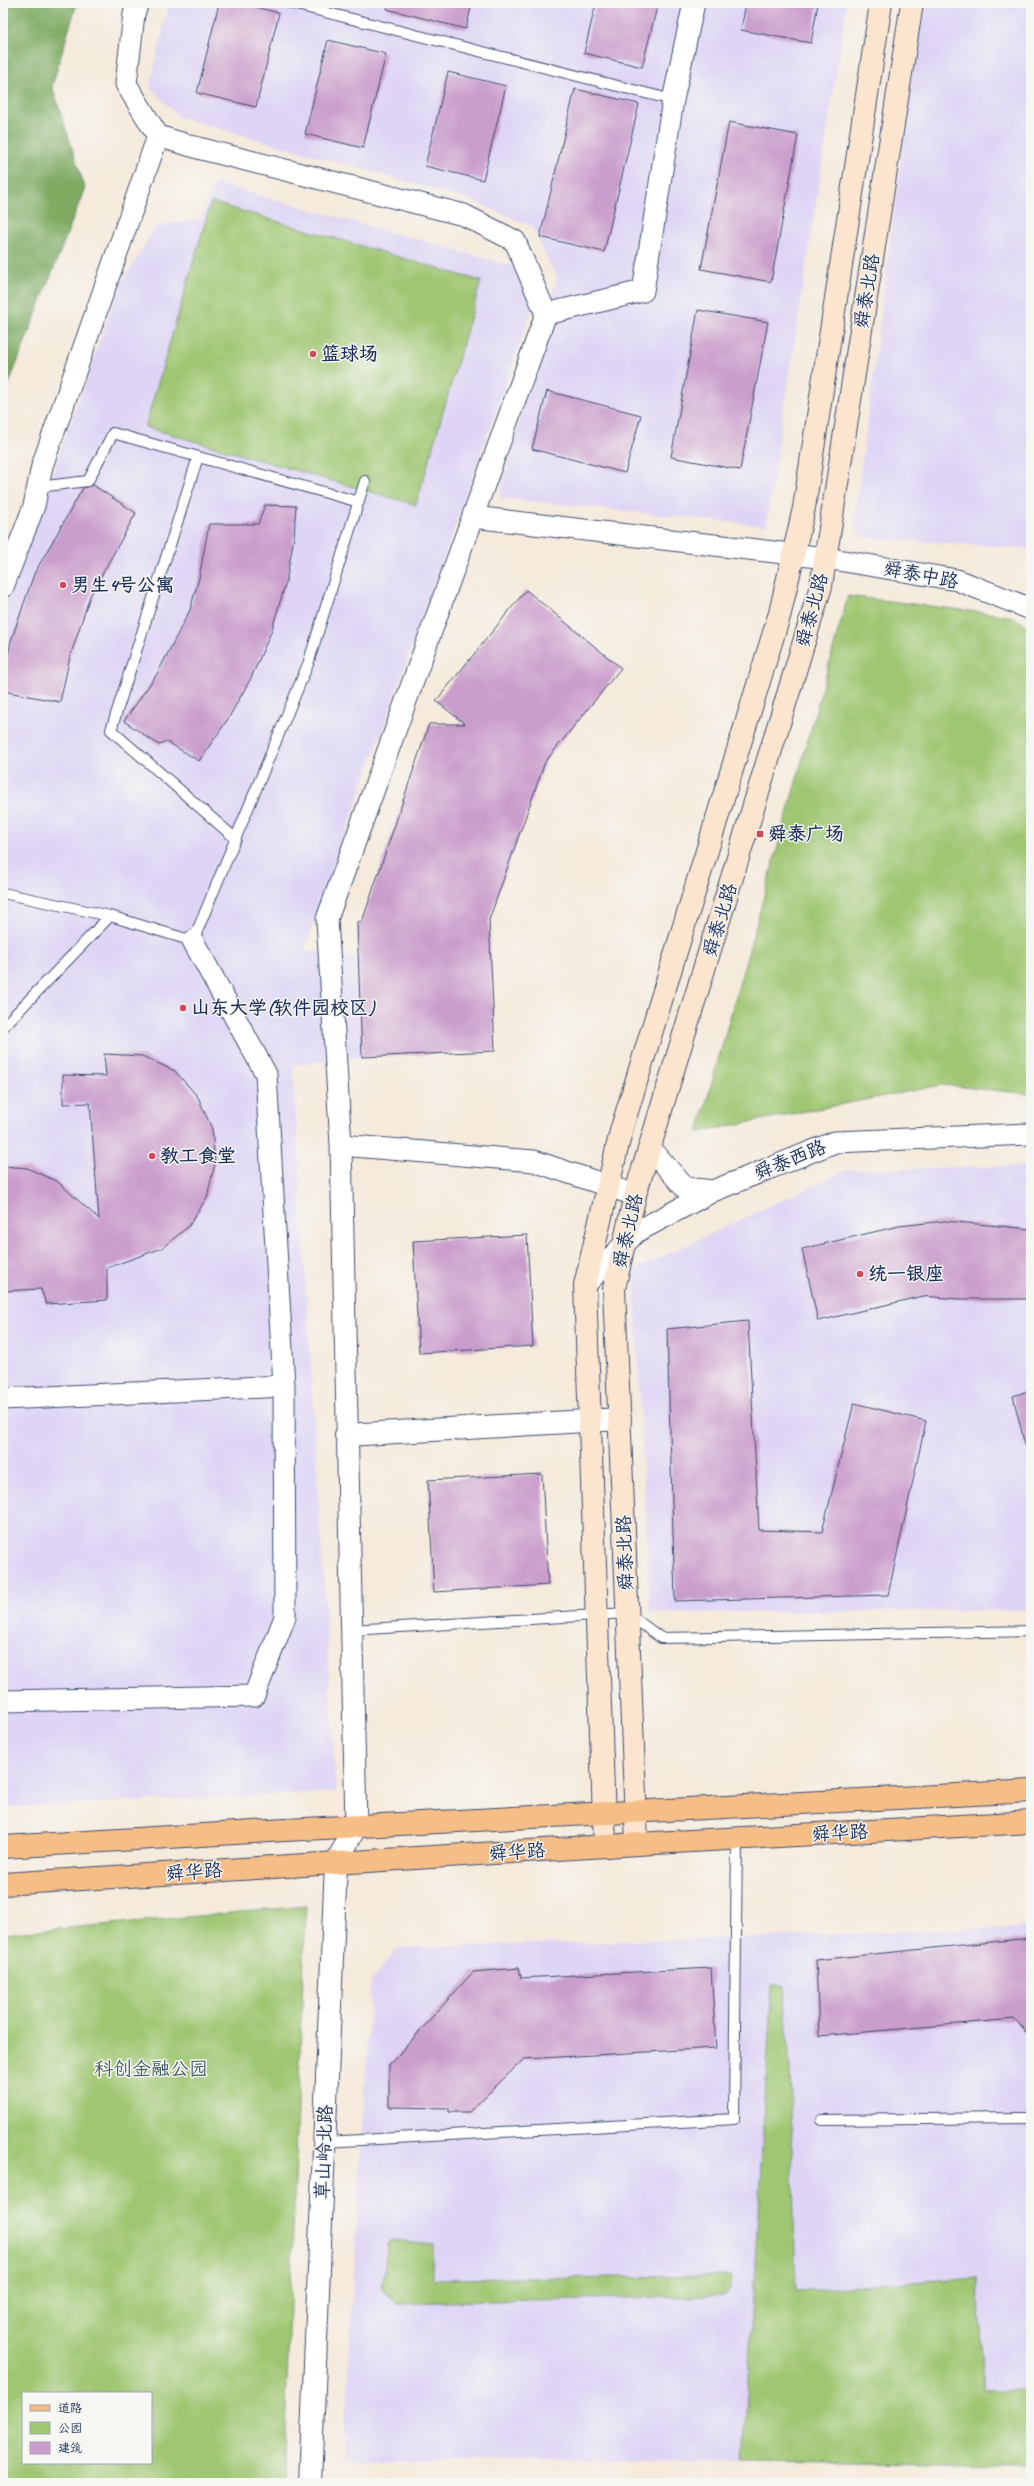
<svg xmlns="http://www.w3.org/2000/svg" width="1034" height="2486" font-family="Caveat,'LXGW WenKai TC',sans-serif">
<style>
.built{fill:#ded5f5}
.green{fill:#9fc671;stroke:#5d7a68;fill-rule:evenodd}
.forest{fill:#7fab63;stroke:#4d6d60}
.building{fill:#ca9ecc}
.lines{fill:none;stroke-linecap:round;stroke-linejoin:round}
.service-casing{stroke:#3c4b71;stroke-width:12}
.minor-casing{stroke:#3c4b71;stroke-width:23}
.tertiary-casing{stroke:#3c4b71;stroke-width:24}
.secondary-casing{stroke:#3c4b71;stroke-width:24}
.primary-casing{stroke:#3c4b71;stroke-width:24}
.service{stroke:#fff;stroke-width:10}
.minor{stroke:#fff;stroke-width:21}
.tertiary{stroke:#fff;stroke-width:22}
.secondary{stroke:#fbe5cf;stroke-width:22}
.primary{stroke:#f6be87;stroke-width:22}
.poi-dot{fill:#d1495b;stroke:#f6f6f2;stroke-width:1.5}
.labels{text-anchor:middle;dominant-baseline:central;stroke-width:3;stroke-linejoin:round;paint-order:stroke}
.street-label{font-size:19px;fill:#1b2f5e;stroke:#f6f6f2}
.poi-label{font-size:19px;font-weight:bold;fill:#1b2f5e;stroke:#f6f6f2;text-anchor:start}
.park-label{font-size:19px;fill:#435c64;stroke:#f6f6f2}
</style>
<rect width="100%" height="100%" fill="#f6f6f2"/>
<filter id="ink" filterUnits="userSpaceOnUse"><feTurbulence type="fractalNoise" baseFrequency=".025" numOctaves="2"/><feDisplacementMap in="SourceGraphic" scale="8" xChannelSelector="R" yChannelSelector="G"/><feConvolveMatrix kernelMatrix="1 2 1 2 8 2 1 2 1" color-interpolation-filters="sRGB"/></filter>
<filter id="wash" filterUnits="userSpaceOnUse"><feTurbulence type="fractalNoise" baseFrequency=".012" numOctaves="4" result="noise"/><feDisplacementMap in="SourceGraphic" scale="16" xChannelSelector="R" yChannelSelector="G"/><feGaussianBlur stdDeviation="0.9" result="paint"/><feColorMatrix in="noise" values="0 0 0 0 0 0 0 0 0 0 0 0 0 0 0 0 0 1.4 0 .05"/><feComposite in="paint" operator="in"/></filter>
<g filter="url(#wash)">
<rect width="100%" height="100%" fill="#f5eadb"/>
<path class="built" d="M 169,3 L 847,3 L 766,526 L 499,498 L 557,278 L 531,226 L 470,200 L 179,117 L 150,87 Z
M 921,3 L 1031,3 L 1031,549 L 861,537 L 854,523 Z
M 215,183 L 544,275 L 304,950 L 364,960 L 362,1057 L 293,1065 L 336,1792 L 3,1808 L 3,612 L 119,287 L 156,226 L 201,219 Z
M 1031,1166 L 1031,1610 L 650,1613 L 634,1270 L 846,1170 Z
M 1031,1926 L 1031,2464 L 343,2459 L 371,1982 L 397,1948 L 775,1937 Z"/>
<path class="green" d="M 211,202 L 481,281 L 416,505 L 145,427 Z
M 848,596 L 1011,616 L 1031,628 L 1031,1094 L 942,1085 L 698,1132 Z
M 306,1906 L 283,2483 L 3,2483 L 3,1934 ZM 23,2393 L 151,2393 L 151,2463 L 23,2463 Z
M 772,1985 L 784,1985 L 790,2069 L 796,2291 L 977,2277 L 984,2390 L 1031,2390 L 1031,2464 L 743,2461 Z
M 393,2240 L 433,2244 L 433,2279 L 731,2276 L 731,2288 L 724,2296 L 397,2303 L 382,2288 L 388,2243 Z"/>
<path class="forest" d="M 3,3 L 77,3 L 52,86 L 85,188 L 3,399 Z"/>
<g id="blocks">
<path class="building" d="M 219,3 L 239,3 L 279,13 L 256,107 L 197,93 Z
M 388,3 L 472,3 L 466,29 L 387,9 Z
M 596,3 L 658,3 L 642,67 L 584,53 Z
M 746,3 L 818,3 L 811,43 L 741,30 Z
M 328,40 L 386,54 L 363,148 L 305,134 Z
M 448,72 L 506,86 L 483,180 L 425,166 Z
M 575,89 L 639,104 L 604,252 L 540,237 Z
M 729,122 L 798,135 L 771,282 L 701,269 Z
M 698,310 L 768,322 L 740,470 L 671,457 Z
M 547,391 L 641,415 L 625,473 L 532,449 Z
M 93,485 L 136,513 L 90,596 L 70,657 L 60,702 L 3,691 L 3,677 L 11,641 L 34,574 L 83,488 Z
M 265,505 L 296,506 L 294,537 L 286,582 L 271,632 L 251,678 L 228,719 L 199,761 L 166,741 L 159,745 L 124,721 L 157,674 L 190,610 L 199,578 L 209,524 L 258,524 Z
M 526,590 L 621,668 L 545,762 L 489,920 L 495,1051 L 362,1057 L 357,922 L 362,922 L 429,724 L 465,724 L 436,701 Z
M 104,1054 L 142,1056 L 175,1071 L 198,1097 L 212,1129 L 215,1163 L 207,1197 L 189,1226 L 162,1248 L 107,1268 L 107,1300 L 46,1304 L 41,1289 L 3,1291 L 3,1166 L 27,1168 L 58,1182 L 99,1219 L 90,1103 L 63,1104 L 63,1075 L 106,1076 Z
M 945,1221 L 1031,1229 L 1031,1299 L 958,1299 L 923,1296 L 818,1321 L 802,1249 L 899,1226 Z
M 527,1235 L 533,1346 L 419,1353 L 413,1241 Z
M 748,1321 L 759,1530 L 822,1532 L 854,1403 L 926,1421 L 888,1595 L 675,1601 L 667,1329 Z
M 1031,1390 L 1031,1444 L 1025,1445 L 1013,1396 Z
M 542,1474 L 548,1585 L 434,1592 L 428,1480 Z
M 1031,1938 L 1031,2039 L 1014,2019 L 819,2036 L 816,1960 Z
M 519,1968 L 521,1978 L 711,1968 L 716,2048 L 524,2059 L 469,2112 L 449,2112 L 449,2108 L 389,2107 L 389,2065 L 473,1972 Z"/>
</g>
</g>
<g filter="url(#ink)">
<use href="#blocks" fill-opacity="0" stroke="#3c4b71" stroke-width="1"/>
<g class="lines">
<g class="service-casing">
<path id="service" d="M 289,3 L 673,100
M 198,457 L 111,730 L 236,839
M 38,487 L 88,481 L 113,433 L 359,502
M 3,893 L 110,916 L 193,941 L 308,664 L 365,481
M 3,1027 L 110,916
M 351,1630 L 627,1613 L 661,1638 L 1031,1631
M 822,2120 L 1031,2118
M 325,2142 L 734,2119 L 737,1839"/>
</g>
<g class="minor-casing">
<path id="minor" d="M 138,3 L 134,14 L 126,84 L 158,136 L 198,148 L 464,215 L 515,241 L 546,314 L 327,919 L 341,1145 L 356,1826
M 546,314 L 643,291 L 673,100 L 694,3
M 473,517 L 826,558 L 957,580 L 1031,609
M 3,587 L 34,506 L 42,466 L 158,136
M 652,1142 L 651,1149 L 685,1188 L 713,1191
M 341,1145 L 534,1161 L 635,1195
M 585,1285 L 636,1232 L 713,1191 L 835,1142 L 1031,1134
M 3,1399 L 284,1386
M 3,1701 L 254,1696 L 285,1617 L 284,1386 L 266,1074 L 193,941"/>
</g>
<g class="tertiary-casing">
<path id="tertiary" d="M 346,1435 L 620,1419
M 310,2483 L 336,1863 L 356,1826"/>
</g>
<g class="secondary-casing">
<path id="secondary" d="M 637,1844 L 614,1289 L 635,1195 L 821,586 L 912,3
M 605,1846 L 585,1285 L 621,1131 L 780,613 L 804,508 L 881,3"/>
</g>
<g class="primary-casing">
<path id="primary" d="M 3,1847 L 285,1830 L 1031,1791
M 3,1884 L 637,1844 L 1031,1822"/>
</g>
<use href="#service" class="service"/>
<use href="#minor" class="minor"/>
<use href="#tertiary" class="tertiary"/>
<use href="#secondary" class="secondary"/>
<use href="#primary" class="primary"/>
</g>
</g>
<g class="poi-dot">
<circle cx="313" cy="354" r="4"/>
<circle cx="63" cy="585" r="4"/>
<rect x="756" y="830" width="8" height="8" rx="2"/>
<circle cx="183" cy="1008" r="4"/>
<circle cx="152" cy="1156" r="4"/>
<circle cx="860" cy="1274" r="4"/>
</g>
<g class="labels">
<g class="street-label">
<text transform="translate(867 291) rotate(-81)">舜泰北路</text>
<text transform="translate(921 575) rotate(11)">舜泰中路</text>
<text transform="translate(812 610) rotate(-75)">舜泰北路</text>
<text transform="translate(720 920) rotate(-73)">舜泰北路</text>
<text transform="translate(790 1160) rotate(-22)">舜泰西路</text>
<text transform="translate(628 1231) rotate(-77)">舜泰北路</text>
<text transform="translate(625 1553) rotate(-92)">舜泰北路</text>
<text transform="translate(840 1833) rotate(-3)">舜华路</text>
<text transform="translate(517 1852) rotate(-4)">舜华路</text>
<text transform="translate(194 1872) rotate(-4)">舜华路</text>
<text transform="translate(324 2152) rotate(-88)">草山岭北路</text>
</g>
<g class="poi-label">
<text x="321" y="354">篮球场</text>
<text x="71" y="585">男生4号公寓</text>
<text x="768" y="834">舜泰广场</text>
<text x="191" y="1008">山东大学(软件园校区)</text>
<text x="160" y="1156">教工食堂</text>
<text x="868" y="1274">统一银座</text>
</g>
<g class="park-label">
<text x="151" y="2069">科创金融公园</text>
</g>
</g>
<rect width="1034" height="2486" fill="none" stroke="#f6f6f2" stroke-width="16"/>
<rect x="22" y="2392" width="130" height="72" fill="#f6f6f2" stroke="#9ea6b7"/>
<rect x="30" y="2405" width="20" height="6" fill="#f6be87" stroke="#9ea6b7"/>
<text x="58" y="2412" font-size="12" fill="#1b2f5e">道路</text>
<rect x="30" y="2422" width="20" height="12" fill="#9fc671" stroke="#9ea6b7"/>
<text x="58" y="2432" font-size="12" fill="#1b2f5e">公园</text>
<rect x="30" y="2442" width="20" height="12" fill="#ca9ecc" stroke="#9ea6b7"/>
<text x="58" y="2452" font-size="12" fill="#1b2f5e">建筑</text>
</svg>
